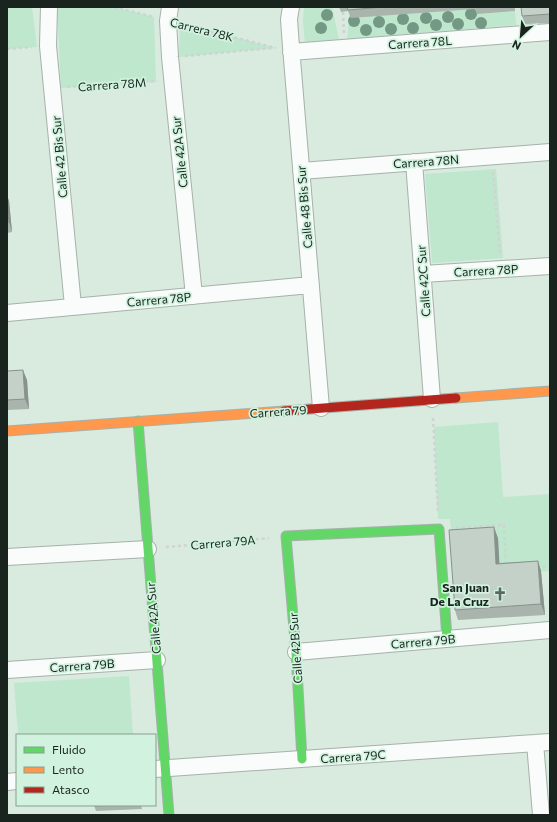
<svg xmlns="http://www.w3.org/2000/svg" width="557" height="822" font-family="Commissioner,sans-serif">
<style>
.green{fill:#bee7ce}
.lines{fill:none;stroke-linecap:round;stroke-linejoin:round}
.street-casing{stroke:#a5b2aa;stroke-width:18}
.fast-casing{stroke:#a5b2aa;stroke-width:11}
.slow-casing{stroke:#a5b2aa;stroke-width:11}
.jam-casing{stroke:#a5b2aa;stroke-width:11}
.path{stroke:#ced4d1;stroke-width:2.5;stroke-dasharray:3 3;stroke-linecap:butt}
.street{stroke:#f9fcfa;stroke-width:16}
.fast{stroke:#63d668;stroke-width:9}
.slow{stroke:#ff974d;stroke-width:9}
.jam{stroke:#b3261e;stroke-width:9}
.tree{fill:#739985}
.wall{fill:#a8b4ac}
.shaded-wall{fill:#88928c}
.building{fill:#c3d1c8;stroke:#88928c}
.labels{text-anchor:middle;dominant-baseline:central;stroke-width:3.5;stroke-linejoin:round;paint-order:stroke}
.street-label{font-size:12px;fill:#18241d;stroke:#d1f2de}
.poi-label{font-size:12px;font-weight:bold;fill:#18241d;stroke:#d1f2de;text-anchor:end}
</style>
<rect width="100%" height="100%" fill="#d9eadf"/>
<path class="green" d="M 7,7 L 32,7 L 37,47 L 7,49 Z
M 57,7 L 114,7 L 154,17 L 156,82 L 61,88 Z
M 304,7 L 332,7 L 339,40 L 305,43 L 303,21 Z
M 477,8 L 478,14 L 515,11 L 516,25 L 347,39 L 350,11 L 351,18 Z
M 180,23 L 276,48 L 179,57 Z
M 496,169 L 503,258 L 432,263 L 425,174 Z
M 498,422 L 503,497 L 550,494 L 550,571 L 500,574 L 452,541 L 450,519 L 438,519 L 434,427 Z
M 129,676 L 133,735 L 18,735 L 14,683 Z"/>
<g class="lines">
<g class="street-casing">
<path id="street" d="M 49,7 L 48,46 L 73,306
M 170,7 L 168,21 L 170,57 L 194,296
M 291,7 L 289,19 L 291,47 L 321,408
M 291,52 L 550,32
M 414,162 L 432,399
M 301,171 L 550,152
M 423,274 L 550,266
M 7,313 L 311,285
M 7,557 L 148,549
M 296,652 L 550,630
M 7,670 L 157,660
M 535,743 L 541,815
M 155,769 L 550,742
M 7,782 L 17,781"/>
</g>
<g class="fast-casing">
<path id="fast" d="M 138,421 L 169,815
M 302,759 L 296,652 L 286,536 L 439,529 L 447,638"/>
</g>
<g class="slow-casing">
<path id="slow" d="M 456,398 L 550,391
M 7,431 L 284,411"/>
</g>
<g class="jam-casing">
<path id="jam" d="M 284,411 L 456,398"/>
</g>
<path class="path" d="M 114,7 L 154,17
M 343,12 L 344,34
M 182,24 L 276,48
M 7,49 L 32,47
M 185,56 L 273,48
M 67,87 L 157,81
M 493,172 L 500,255
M 433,418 L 438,511
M 456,528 L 504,525 L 506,566
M 166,547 L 269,538
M 537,567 L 550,566"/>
<use href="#street" class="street"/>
<use href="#fast" class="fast"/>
<use href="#slow" class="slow"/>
<use href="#jam" class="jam"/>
</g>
<g class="tree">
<circle cx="471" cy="14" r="6"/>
<circle cx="327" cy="15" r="6"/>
<circle cx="448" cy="17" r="6"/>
<circle cx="426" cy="18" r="6"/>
<circle cx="403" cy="19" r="6"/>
<circle cx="354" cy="21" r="6"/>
<circle cx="379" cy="22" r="6"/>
<circle cx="481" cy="23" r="6"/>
<circle cx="458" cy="24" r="6"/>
<circle cx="436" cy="25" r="6"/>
<circle cx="321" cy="28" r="6"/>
<circle cx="413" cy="28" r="6"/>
<circle cx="391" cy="29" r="6"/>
<circle cx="366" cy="30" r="6"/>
</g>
<path class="wall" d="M 332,7 L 515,7 L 515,11 L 477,14 L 475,9 L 351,18 L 348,11 L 341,12 L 339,7 L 332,8 Z
M 550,7 L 550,23 L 525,24 L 522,16 Z
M 7,195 L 9,201 L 12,232 L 7,233 Z
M 7,371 L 27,380 L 29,409 L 7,410 Z
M 498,538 L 499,563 L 538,561 L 541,571 L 545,615 L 458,620 L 455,610 Z
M 94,805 L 141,805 L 142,809 L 96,811 Z"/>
<path class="shaded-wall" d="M 7,195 L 9,201 L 12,232 L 9,222 L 7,207 Z
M 23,370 L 27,380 L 29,409 L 25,399 Z
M 494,527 L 498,538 L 500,574 L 496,564 Z
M 538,561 L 541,571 L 545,615 L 541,604 Z"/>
<path class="building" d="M 347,7 L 383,7 L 348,10 Z
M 521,7 L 550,7 L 550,14 L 522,16 Z
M 7,207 L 9,222 L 7,222 Z
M 23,370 L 25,399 L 7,400 L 7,371 Z
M 494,527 L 496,564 L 538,561 L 541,604 L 455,610 L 449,530 Z
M 94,805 L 114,805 L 94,806 Z"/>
<defs>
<g id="church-bare" transform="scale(1.08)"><path d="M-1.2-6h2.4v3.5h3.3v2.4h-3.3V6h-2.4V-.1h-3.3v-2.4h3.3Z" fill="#5c6961" stroke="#d1f2de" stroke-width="2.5" paint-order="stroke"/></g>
</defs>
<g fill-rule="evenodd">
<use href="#church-bare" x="500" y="594"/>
</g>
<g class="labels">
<g class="street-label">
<text transform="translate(202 29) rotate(14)">Carrera 78K</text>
<text transform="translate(420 42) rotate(-4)">Carrera 78L</text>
<text transform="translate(112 84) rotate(-4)">Carrera 78M</text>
<text transform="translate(179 152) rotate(-96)">Calle 42A Sur</text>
<text transform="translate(59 157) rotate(-95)">Calle 42 Bis Sur</text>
<text transform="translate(426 161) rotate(-4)">Carrera 78N</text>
<text transform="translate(304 207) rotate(-95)">Calle 48 Bis Sur</text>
<text transform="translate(486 270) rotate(-3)">Carrera 78P</text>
<text transform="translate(423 281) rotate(-94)">Calle 42C Sur</text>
<text transform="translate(159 299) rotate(-5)">Carrera 78P</text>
<text transform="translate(278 411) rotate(-4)">Carrera 79</text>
<text transform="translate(223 542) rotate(-5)">Carrera 79A</text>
<text transform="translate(153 618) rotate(-95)">Calle 42A Sur</text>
<text transform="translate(423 641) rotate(-5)">Carrera 79B</text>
<text transform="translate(295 648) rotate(-94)">Calle 42B Sur</text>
<text transform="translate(82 665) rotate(-4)">Carrera 79B</text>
<text transform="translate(353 756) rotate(-4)">Carrera 79C</text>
</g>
<g class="poi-label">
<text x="489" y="587">San Juan<tspan x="489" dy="14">De La Cruz</tspan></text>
</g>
</g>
<rect width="557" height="822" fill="none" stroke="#18241d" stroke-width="16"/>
<rect x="16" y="734" width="140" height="72" fill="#d1f2de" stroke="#87a091"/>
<rect x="24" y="747" width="20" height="6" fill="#63d668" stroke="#87a091"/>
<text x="52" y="754" font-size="12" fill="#18241d">Fluido</text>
<rect x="24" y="767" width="20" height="6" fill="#ff974d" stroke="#87a091"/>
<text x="52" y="774" font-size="12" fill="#18241d">Lento</text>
<rect x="24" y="787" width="20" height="6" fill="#b3261e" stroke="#87a091"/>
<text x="52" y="794" font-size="12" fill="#18241d">Atasco</text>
<g transform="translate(521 36) rotate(206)" stroke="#d1f2de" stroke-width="3" paint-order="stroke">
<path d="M0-3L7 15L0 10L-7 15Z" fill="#18241d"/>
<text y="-6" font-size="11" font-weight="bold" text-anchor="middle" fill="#18241d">N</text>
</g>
</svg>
